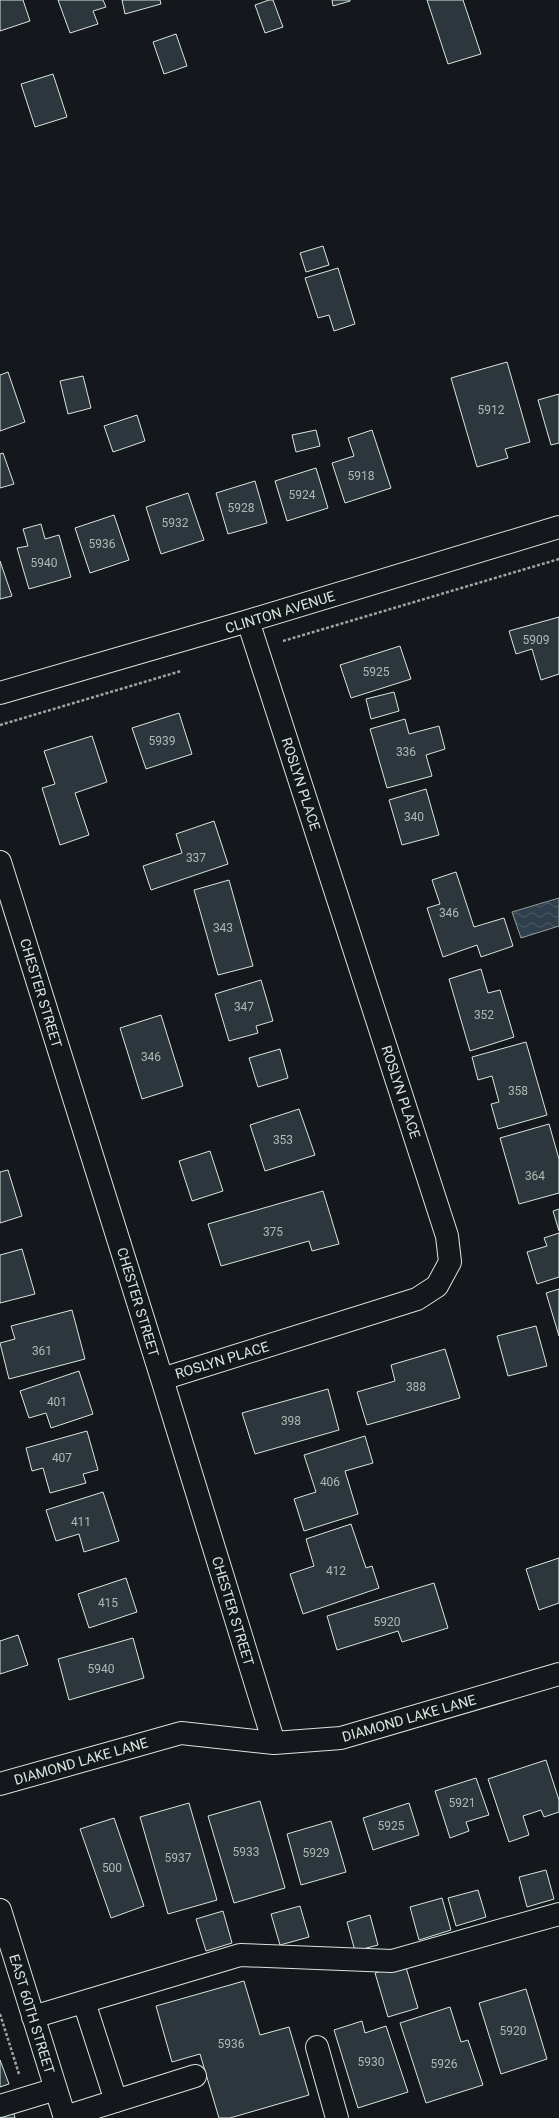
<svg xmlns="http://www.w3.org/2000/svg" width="559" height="2118" font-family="Roboto,sans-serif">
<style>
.water{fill:url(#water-waves);stroke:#939e99}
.building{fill:#2c363c;stroke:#d8e6dc}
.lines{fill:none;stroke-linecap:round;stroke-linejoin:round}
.minor-casing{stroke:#d8e6dc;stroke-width:24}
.path{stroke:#9da8a2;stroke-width:2.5;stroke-dasharray:3 2;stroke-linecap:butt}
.minor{stroke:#14181c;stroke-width:22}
.labels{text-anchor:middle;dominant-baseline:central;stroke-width:3;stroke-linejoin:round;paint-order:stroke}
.number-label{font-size:12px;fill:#adbab4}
.street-label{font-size:14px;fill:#d8e6dc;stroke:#14181c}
</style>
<defs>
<pattern id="water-waves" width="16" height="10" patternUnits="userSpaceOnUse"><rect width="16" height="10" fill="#2f3f4d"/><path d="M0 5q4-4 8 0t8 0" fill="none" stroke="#4c5b66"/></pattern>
</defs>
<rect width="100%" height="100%" fill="#14181c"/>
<path class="water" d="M 559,898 L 559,926 L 521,938 L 512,912 Z"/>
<path class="building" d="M 0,0 L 23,0 L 30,21 L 0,31 Z
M 58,0 L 103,0 L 106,7 L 93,11 L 98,24 L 70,33 Z
M 122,0 L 160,0 L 161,4 L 125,14 Z
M 269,0 L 273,0 L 283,27 L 265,33 L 255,5 Z
M 332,0 L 350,0 L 350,1 L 333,6 Z
M 427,0 L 463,0 L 481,54 L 448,64 Z
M 176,34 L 187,66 L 164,74 L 153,42 Z
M 53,74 L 67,117 L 35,127 L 21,84 Z
M 323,246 L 329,265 L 306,272 L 300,253 Z
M 338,268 L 355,324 L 334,331 L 329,315 L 318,318 L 305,278 Z
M 507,362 L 530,442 L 505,449 L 508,458 L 477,467 L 451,378 Z
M 8,372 L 25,422 L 0,431 L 0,375 Z
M 83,376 L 91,408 L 68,414 L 60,381 Z
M 559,394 L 559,443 L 551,445 L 538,400 Z
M 137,415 L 145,441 L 113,452 L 104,426 Z
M 316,430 L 320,446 L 296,452 L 292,435 Z
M 372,430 L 391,488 L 345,503 L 332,463 L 354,456 L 348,438 Z
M 3,453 L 14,484 L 0,488 L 0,454 Z
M 316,468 L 328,508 L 287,521 L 275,481 Z
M 255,481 L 267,523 L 228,534 L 216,493 Z
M 188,493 L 204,540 L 161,554 L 146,507 Z
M 114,515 L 129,560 L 90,573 L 75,528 Z
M 41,524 L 45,539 L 59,535 L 71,577 L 29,589 L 17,548 L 28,546 L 23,529 Z
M 0,561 L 12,596 L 0,599 Z
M 559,617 L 559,674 L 541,680 L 532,649 L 516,654 L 509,631 Z
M 400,646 L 411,679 L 351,698 L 340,665 Z
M 394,692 L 399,711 L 371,719 L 366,699 Z
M 179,713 L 192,754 L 146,769 L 132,728 Z
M 405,719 L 409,734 L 439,726 L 445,749 L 426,755 L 432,776 L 387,788 L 370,729 Z
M 92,736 L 107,782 L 75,793 L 89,835 L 60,845 L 42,788 L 55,784 L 44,751 Z
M 426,789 L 439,835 L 402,845 L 389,800 Z
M 214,821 L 228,864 L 151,890 L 143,866 L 182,853 L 176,834 Z
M 456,872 L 474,927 L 504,918 L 513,946 L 481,957 L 477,945 L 443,957 L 427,908 L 440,904 L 432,880 Z
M 229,880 L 253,966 L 218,975 L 194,890 Z
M 481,969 L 488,993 L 500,990 L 514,1037 L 470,1051 L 449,979 Z
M 261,980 L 273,1021 L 256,1026 L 258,1033 L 229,1041 L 215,994 Z
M 161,1015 L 183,1086 L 142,1099 L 120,1028 Z
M 526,1042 L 547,1115 L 498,1129 L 491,1104 L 499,1102 L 492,1076 L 478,1080 L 472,1057 Z
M 280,1049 L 288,1078 L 258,1087 L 249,1058 Z
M 299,1109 L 315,1155 L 265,1171 L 250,1125 Z
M 549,1124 L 559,1159 L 559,1193 L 519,1204 L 500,1138 Z
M 210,1151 L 223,1191 L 192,1201 L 179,1161 Z
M 8,1170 L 22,1216 L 0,1223 L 0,1172 Z
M 323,1191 L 339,1244 L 312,1251 L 309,1241 L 221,1266 L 208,1224 Z
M 559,1209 L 559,1231 L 553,1211 Z
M 559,1233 L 559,1277 L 537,1284 L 527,1252 L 547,1246 L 544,1238 Z
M 22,1249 L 35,1294 L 0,1303 L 0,1255 Z
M 559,1289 L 559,1336 L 546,1293 Z
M 72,1310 L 85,1359 L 9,1379 L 0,1343 L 15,1339 L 11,1326 Z
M 536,1326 L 547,1366 L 508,1376 L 497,1336 Z
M 445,1349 L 460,1398 L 367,1425 L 357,1392 L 395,1381 L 391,1365 Z
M 79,1371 L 93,1414 L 51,1428 L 46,1413 L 29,1418 L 20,1391 Z
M 328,1389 L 339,1430 L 255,1454 L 242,1413 Z
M 87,1431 L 98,1470 L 83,1474 L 86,1483 L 50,1493 L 43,1468 L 32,1471 L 26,1448 Z
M 365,1436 L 373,1463 L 345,1471 L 358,1514 L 304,1531 L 294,1499 L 316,1492 L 304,1455 Z
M 103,1492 L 119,1541 L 84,1552 L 79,1534 L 56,1541 L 46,1510 Z
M 351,1524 L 366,1568 L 372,1566 L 379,1588 L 303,1614 L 290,1574 L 314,1566 L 306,1539 Z
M 559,1558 L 559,1603 L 539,1610 L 526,1569 Z
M 126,1578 L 137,1612 L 89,1628 L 78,1594 Z
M 434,1583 L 448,1628 L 402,1642 L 398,1631 L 337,1650 L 327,1616 Z
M 18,1635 L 28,1665 L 0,1674 L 0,1641 Z
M 133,1638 L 144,1678 L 69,1700 L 58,1659 Z
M 546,1760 L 559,1800 L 559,1812 L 544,1817 L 541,1810 L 523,1816 L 529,1835 L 509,1842 L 488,1779 Z
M 476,1778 L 489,1815 L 466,1822 L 469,1831 L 450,1838 L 435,1791 Z
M 260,1801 L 285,1888 L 234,1903 L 208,1816 Z
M 189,1803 L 217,1900 L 168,1914 L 140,1817 Z
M 409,1803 L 419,1835 L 373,1850 L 363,1818 Z
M 114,1818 L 144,1906 L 111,1918 L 80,1829 Z
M 331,1821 L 346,1872 L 301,1885 L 287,1834 Z
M 546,1870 L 554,1899 L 527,1907 L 519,1877 Z
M 478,1890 L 486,1917 L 456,1926 L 448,1898 Z
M 442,1898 L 451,1930 L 419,1940 L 410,1907 Z
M 300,1906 L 309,1937 L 280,1945 L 271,1914 Z
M 223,1911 L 232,1943 L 206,1951 L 196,1919 Z
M 370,1915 L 378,1945 L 355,1951 L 347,1922 Z
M 405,1964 L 418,2008 L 388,2017 L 375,1973 Z
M 244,1981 L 260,2035 L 289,2027 L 309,2095 L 230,2118 L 219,2118 L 200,2054 L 172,2062 L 156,2006 Z
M 526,1989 L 547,2059 L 501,2074 L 479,2003 Z
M 450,2007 L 461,2042 L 468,2040 L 483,2085 L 426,2103 L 400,2023 Z
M 362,2021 L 365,2033 L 386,2026 L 408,2092 L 358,2108 L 334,2030 Z
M 0,2060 L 9,2084 L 0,2087 Z
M 13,2110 L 15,2118 L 0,2118 L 0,2114 Z"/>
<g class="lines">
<g class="minor-casing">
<path id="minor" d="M 0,693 L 248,621 L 559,527
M 0,862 L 162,1379 L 274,1743
M 162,1379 L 417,1299 L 437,1286 L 450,1262 L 447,1236 L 248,621
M 0,1784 L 181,1733 L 274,1743 L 341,1738 L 559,1674
M 0,1910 L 65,2118
M 84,2002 L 116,2101
M 33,2017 L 240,1955 L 392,1961 L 559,1914
M 317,2047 L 337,2118
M 0,2106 L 56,2089
M 65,2117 L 195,2076"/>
</g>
<path class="path" d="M 283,641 L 559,559
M 0,725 L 181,671
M 0,2014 L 19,2074"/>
<use href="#minor" class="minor"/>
</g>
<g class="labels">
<g class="number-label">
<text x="491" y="410">5912</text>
<text x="361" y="476">5918</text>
<text x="302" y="495">5924</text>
<text x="241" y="508">5928</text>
<text x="175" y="523">5932</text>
<text x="102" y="544">5936</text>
<text x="44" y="563">5940</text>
<text x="536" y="640">5909</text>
<text x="376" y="672">5925</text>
<text x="162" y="741">5939</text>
<text x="406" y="752">336</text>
<text x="414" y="817">340</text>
<text x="196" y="858">337</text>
<text x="449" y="913">346</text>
<text x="223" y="928">343</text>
<text x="244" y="1007">347</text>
<text x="484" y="1015">352</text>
<text x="151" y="1057">346</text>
<text x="518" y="1091">358</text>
<text x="283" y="1140">353</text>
<text x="535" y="1176">364</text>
<text x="273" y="1232">375</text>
<text x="42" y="1351">361</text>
<text x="416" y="1387">388</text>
<text x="57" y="1402">401</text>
<text x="291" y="1421">398</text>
<text x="62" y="1458">407</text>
<text x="330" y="1482">406</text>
<text x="81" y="1522">411</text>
<text x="336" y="1571">412</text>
<text x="108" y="1603">415</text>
<text x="387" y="1622">5920</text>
<text x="101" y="1669">5940</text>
<text x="462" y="1803">5921</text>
<text x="391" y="1826">5925</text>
<text x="246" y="1852">5933</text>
<text x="316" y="1853">5929</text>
<text x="178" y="1858">5937</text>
<text x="112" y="1868">500</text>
<text x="513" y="2031">5920</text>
<text x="231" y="2044">5936</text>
<text x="371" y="2062">5930</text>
<text x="444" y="2064">5926</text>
</g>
<g class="street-label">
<text transform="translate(280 612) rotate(-17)">CLINTON AVENUE</text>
<text transform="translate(301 784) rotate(72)">ROSLYN PLACE</text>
<text transform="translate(41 993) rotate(73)">CHESTER STREET</text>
<text transform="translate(401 1092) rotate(72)">ROSLYN PLACE</text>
<text transform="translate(138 1302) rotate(73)">CHESTER STREET</text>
<text transform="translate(222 1360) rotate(-17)">ROSLYN PLACE</text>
<text transform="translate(233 1611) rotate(73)">CHESTER STREET</text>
<text transform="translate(409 1718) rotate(-16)">DIAMOND LAKE LANE</text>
<text transform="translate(81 1761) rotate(-16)">DIAMOND LAKE LANE</text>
<text transform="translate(32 2014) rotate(73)">EAST 60TH STREET</text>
</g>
</g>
</svg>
